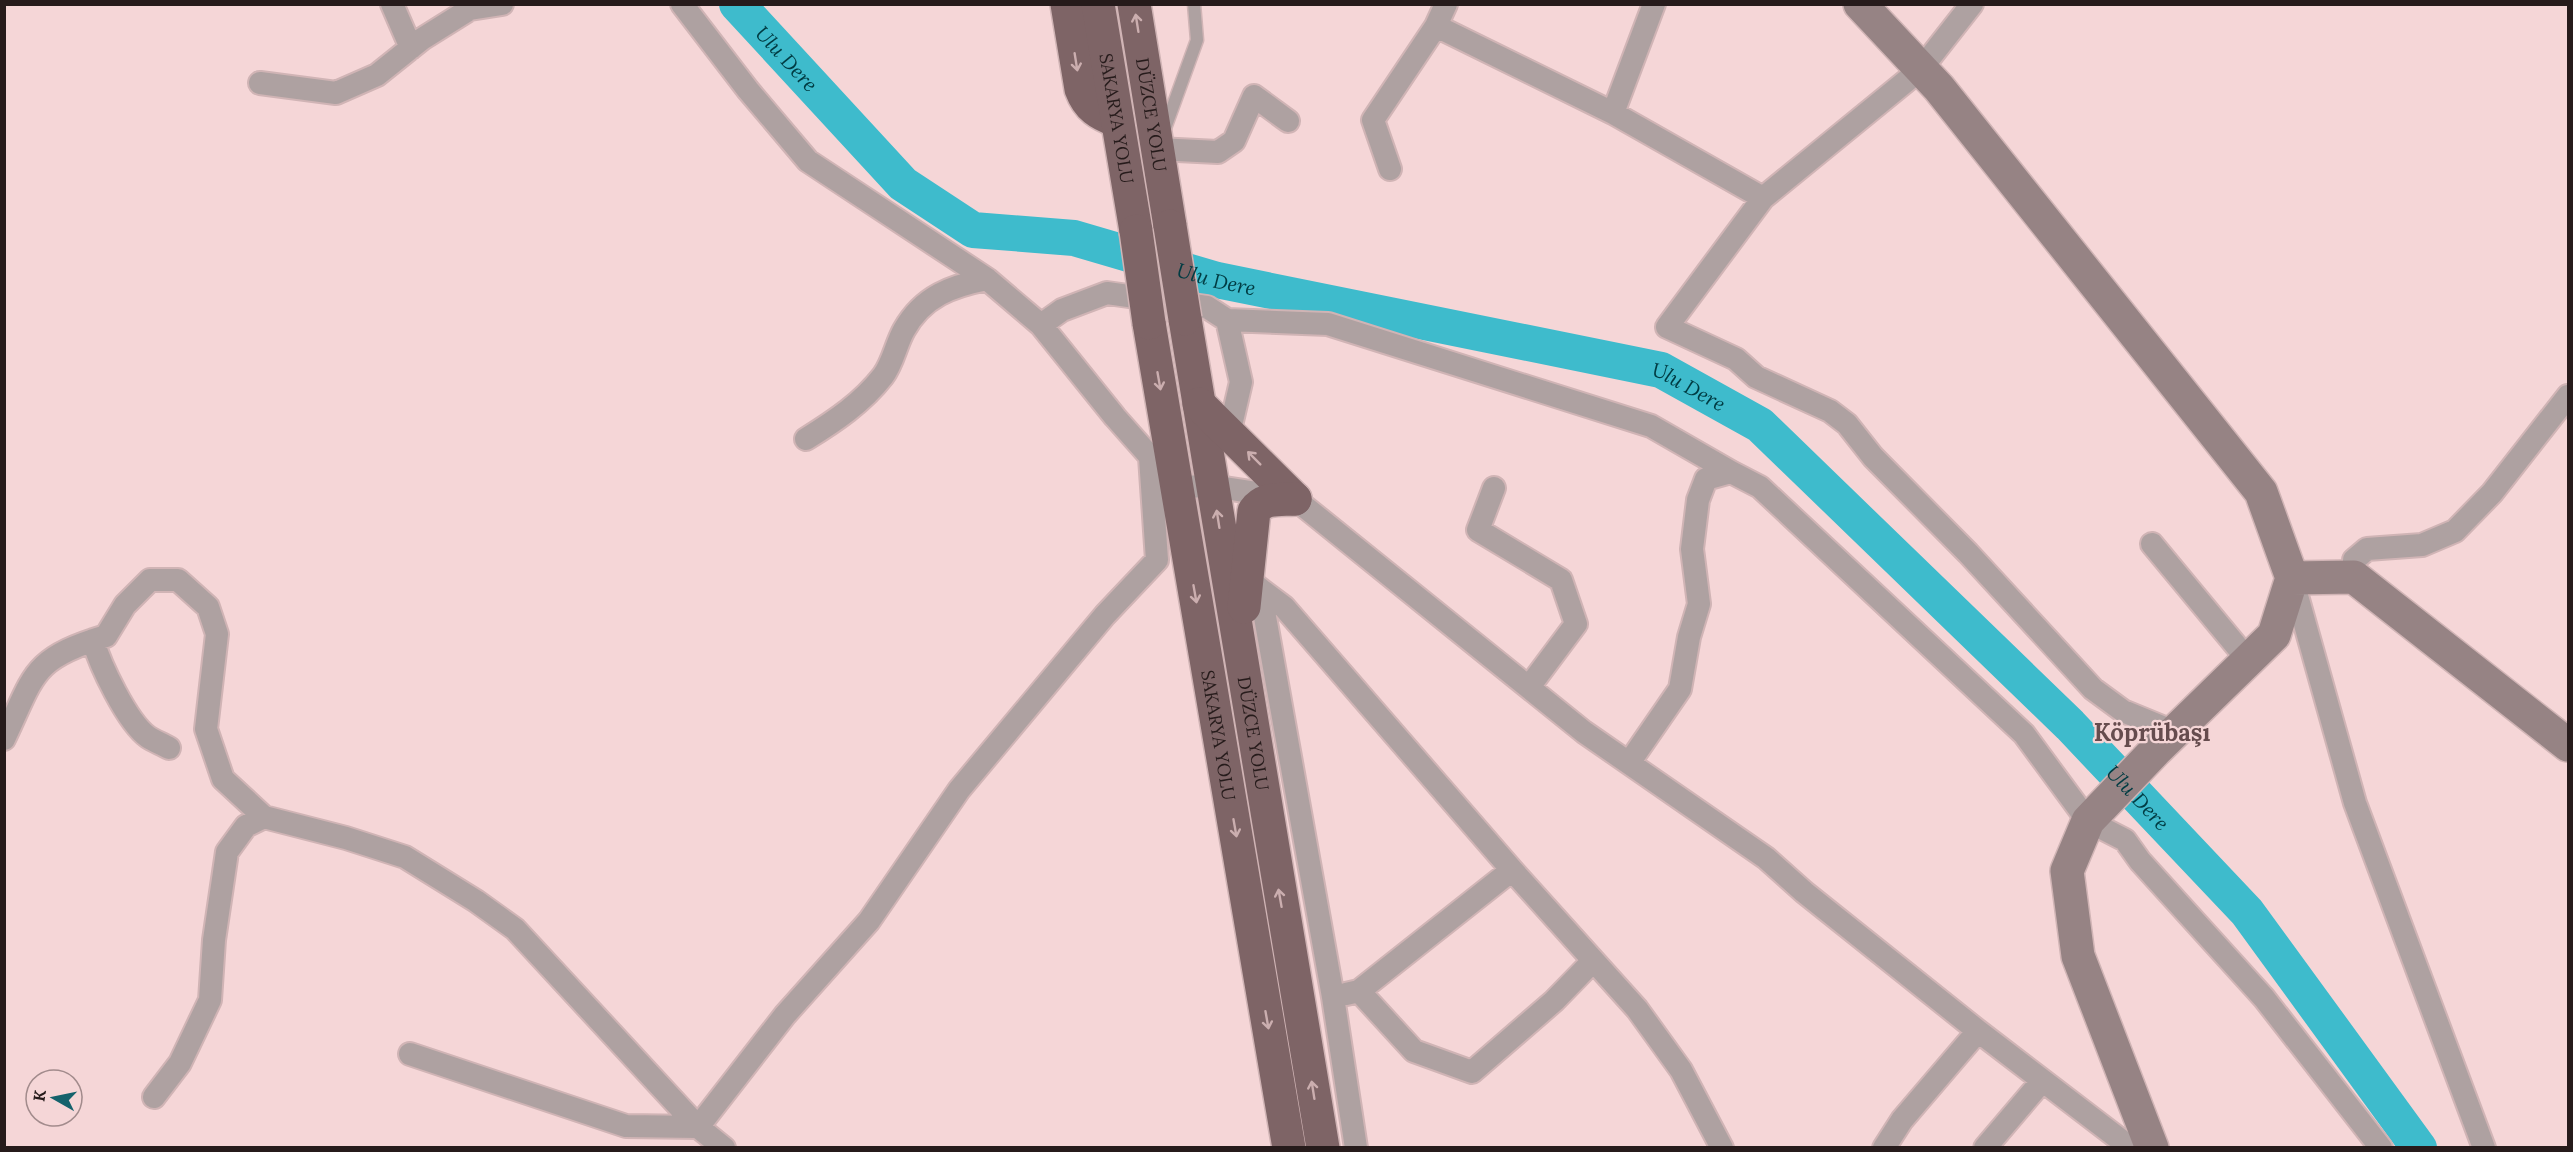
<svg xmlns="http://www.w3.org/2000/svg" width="2573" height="1152" font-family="Lora,serif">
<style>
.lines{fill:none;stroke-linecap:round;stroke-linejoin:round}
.river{stroke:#3ebbcc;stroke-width:36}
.service-casing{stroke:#d0b4b5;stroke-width:15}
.minor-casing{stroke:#d0b4b5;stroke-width:26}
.secondary-casing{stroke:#d0b4b5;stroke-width:36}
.trunk-casing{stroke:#d0b4b5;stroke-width:36}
.service{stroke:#aea1a1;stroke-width:12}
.minor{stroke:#aea1a1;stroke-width:22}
.secondary{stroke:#968384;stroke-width:33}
.trunk{stroke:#7e6466;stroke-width:33}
.trunk-bridge-casing{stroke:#d0b4b5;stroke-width:36;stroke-linecap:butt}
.trunk-bridge{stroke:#7e6466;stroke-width:33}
.oneway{stroke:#cbaeaf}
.labels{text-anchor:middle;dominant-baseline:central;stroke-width:4.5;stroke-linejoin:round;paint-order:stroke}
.street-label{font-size:18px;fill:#261b1b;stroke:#f5d6d7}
.water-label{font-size:20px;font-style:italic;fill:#003b42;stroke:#f5d6d7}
.district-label{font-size:24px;font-weight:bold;fill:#664c4e;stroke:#f5d6d7}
</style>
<rect width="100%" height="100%" fill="#f5d6d7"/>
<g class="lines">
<path class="river" id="s1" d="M 737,4 L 903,184 L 973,230 L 1074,238 L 1217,280 L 1661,370 L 1760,425 L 2070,725 L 2247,912 L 2419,1148"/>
<g class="service-casing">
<path id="service" d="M 1164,131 L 1197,40 L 1194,4"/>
</g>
<g class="minor-casing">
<path id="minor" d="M 392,4 L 411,48
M 682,4 L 748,90 L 808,161 L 987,279 L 1041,325 L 1115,417 L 1177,487 L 1212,486 L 1295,499 L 1584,732 L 1766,858 L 1804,892 L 1978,1031 L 2131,1148
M 1446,4 L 1436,26 L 1613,113 L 1763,198 L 1667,327 L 1736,359 L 1756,377 L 1830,411 L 1847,424 L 1873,457 L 1968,553 L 2093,689 L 2123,711 L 2174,732
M 260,83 L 336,93 L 377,75 L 422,39 L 470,9 L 502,4
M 1613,113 L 1654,4
M 1157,149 L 1218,152 L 1234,141 L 1254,96 L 1288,121
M 1390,169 L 1373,120 L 1436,26
M 1763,198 L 1921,69 L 1972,4
M 1227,320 L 1241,382 L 1229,434
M 1041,325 L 1062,310 L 1107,293 L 1207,307 L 1227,320 L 1328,324 L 1651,426 L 1731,472
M 806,439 C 835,421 862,403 883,376 C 893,363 896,344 904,330 C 923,296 952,286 987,279
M 1494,488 L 1478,530 L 1561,580 L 1576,624 L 1529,687
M 2152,544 L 2248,660
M 2354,577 L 2354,560 L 2367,549 L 2422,545 L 2455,531 L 2492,493 L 2568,396
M 2292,578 L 2355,803 L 2484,1148
M 1254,584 L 1260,589 L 1333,997 L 1356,1148
M 1260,589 L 1284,607 L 1512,870 L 1637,1009 L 1681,1070 L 1722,1148
M 93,640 C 100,665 127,722 148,737 C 154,741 162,744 169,748
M 4,739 C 35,674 31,659 106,636 L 125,605 L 150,580 L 178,580 L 208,607 L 217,634 L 206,729 L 223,779 L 264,817 L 346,838 L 405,857 L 476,901 L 515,929 L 698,1127 L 724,1148
M 1629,763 L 1680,689 L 1689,637 L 1699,604 L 1692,549 L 1698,500 L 1706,479 L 1731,472 L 1760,487 L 2024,734 L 2088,821 L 2125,840 L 2140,861 L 2264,998 L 2381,1148
M 1359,991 L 1414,1051 L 1472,1072 L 1554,1001 L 1593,961
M 1346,994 L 1359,991 L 1512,870
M 410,1054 L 626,1126 L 698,1127 L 785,1015 L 869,921 L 959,790 L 1105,615 L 1157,560 L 1150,457
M 154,1097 L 180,1063 L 210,1000 L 214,940 L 227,852 L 246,826 L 264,817
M 1884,1148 L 1902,1120 L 1978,1031
M 1985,1148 L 2042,1081"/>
</g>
<g class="secondary-casing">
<path id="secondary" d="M 1860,4 L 1939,88 L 2261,492 L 2292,578 L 2274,635 L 2155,751 L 2088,821 L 2067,871 L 2078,956 L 2152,1148
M 2292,578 L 2354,577 L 2568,745"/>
</g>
<g class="trunk-casing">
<g id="trunk">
<path d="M 1067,4 L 1081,89 C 1088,108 1099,114 1117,121"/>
<path id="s2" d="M 1098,4 L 1136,231"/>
<path id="s3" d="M 1134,4 L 1170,226"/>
<path id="s4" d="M 1185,319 L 1323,1148"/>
<path id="s5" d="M 1149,323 L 1289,1148"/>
<path d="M 1199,404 L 1295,499"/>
<path d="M 1244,607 L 1254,511 C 1264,497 1279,500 1295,499"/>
</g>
</g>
<use href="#service" class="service"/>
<use href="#minor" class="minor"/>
<use href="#secondary" class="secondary"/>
<use href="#trunk" class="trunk"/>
<g class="trunk-bridge-casing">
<path id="trunk-bridge" d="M 1170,226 L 1185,319
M 1136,231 L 1149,323"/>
</g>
<use href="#trunk-bridge" class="trunk-bridge"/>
</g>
<defs><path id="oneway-shaft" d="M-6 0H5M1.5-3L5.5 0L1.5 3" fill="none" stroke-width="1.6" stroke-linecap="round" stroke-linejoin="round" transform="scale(1.5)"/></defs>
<g class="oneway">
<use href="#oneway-shaft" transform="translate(1137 23) rotate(-99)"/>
<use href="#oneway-shaft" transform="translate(1076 62) rotate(81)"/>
<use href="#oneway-shaft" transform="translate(1159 381) rotate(80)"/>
<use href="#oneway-shaft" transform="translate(1254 458) rotate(-135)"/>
<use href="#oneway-shaft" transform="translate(1218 519) rotate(-99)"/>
<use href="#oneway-shaft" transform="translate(1195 594) rotate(80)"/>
<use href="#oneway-shaft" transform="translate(1235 828) rotate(80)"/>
<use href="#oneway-shaft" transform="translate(1280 898) rotate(-100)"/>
<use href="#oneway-shaft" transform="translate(1267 1020) rotate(80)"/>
<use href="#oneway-shaft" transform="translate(1313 1090) rotate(-99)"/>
</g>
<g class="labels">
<g class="street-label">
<text stroke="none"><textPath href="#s3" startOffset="112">DÜZCE YOLU</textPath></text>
<text stroke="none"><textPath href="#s2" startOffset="116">SAKARYA YOLU</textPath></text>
<text stroke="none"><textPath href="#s4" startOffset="420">DÜZCE YOLU</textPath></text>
<text stroke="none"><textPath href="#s5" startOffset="418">SAKARYA YOLU</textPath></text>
</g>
<g class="water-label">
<text stroke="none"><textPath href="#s1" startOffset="74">Ulu Dere</textPath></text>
<text stroke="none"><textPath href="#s1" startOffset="578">Ulu Dere</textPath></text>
<text stroke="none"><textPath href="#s1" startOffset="1064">Ulu Dere</textPath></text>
<text stroke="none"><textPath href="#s1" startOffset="1676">Ulu Dere</textPath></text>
</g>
<g class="district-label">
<text x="2152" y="732">Köprübaşı</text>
</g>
</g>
<rect width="2573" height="1152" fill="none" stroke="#261b1b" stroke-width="12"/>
<g transform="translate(54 1098) rotate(279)"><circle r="28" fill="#f5d6d7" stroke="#a28b8c" stroke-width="1.5"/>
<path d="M0-4.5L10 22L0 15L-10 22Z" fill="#15626c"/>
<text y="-9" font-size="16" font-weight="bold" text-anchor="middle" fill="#261b1b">K</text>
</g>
</svg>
